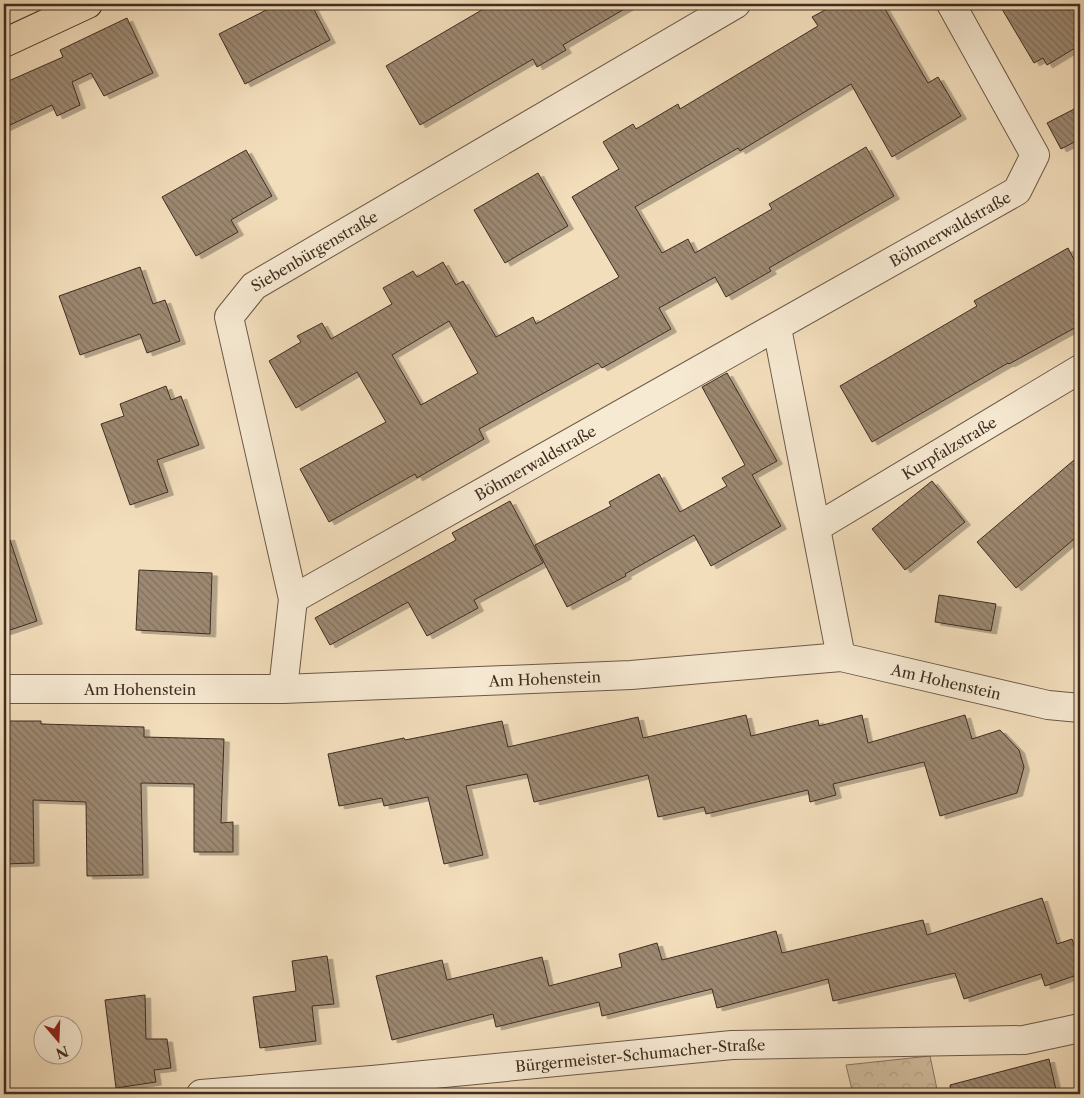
<svg xmlns="http://www.w3.org/2000/svg" width="1084" height="1098" font-family="'Libre Caslon Text',serif">
<style>
.park{fill:url(#park-crowns);stroke:#8a7662}
.building{fill:url(#building-back-hatch);stroke:#3f2d21;fill-rule:evenodd;filter:url(#shadow)}
.lines{fill:none;stroke-linecap:round;stroke-linejoin:round}
.street-casing{stroke:#6c5948;stroke-width:30}
.primary-casing{stroke:#3f2d21;stroke-width:30}
.street{stroke:#f7ead3;stroke-width:28}
.primary{stroke:#f3debc;stroke-width:28}
.labels{text-anchor:middle;dominant-baseline:central;stroke-width:4;stroke-linejoin:round;paint-order:stroke}
.street-label{font-size:15px;fill:#3f2d21;stroke:#f7ead3}
</style>
<defs>
<pattern id="park-crowns" width="20" height="18" patternUnits="userSpaceOnUse" patternTransform="scale(1.25)"><rect width="20" height="18" fill="#d4c0a2"/><path d="M2 6a3 3 0 1 1 6 0M12 15a3 3 0 1 1 6 0" fill="none" stroke="#b7a58b"/></pattern>
<pattern id="building-back-hatch" width="6" height="6" patternUnits="userSpaceOnUse" patternTransform="scale(1.25)"><rect width="6" height="6" fill="#9d8972"/><path d="M-1 5l2 2M0 0l6 6M5-1l2 2" fill="none" stroke="#81705d"/></pattern>
<filter id="shadow"><feDropShadow dx="5.5" dy="3" stdDeviation="0" flood-color="#0004"/></filter>
</defs>
<rect width="100%" height="100%" fill="#f3debc"/>
<filter id="stains"><feTurbulence type="fractalNoise" baseFrequency=".004" numOctaves="4"/><feColorMatrix values="0 0 0 0 .2 0 0 0 0 .09 0 0 0 0 .02 0 0 0 .5 -.17"/></filter>
<radialGradient id="worn" r=".72"><stop offset=".6" stop-color="#630" stop-opacity="0"/><stop offset="1" stop-color="#630" stop-opacity=".3"/></radialGradient>
<path class="park" d="M 930,1056 L 938,1094 L 853,1094 L 846,1065 Z"/>
<path class="building" d="M 278,4 L 311,4 L 330,40 L 245,84 L 219,34 Z
M 492,4 L 633,4 L 563,45 L 566,50 L 537,67 L 533,59 L 420,125 L 386,66 Z
M 836,4 L 882,4 L 928,83 L 938,77 L 961,116 L 892,157 L 851,84 L 740,151 L 738,148 L 635,207 L 662,253 L 688,239 L 695,253 L 772,209 L 769,204 L 866,147 L 894,196 L 769,268 L 771,271 L 726,297 L 715,277 L 659,308 L 671,329 L 602,368 L 598,363 L 479,429 L 484,439 L 417,478 L 415,474 L 329,522 L 300,469 L 386,422 L 357,372 L 296,408 L 269,361 L 301,342 L 297,336 L 322,323 L 331,339 L 392,304 L 383,288 L 413,271 L 417,277 L 443,262 L 456,285 L 463,281 L 496,337 L 533,317 L 536,324 L 619,277 L 572,197 L 619,169 L 603,142 L 633,124 L 636,129 L 678,104 L 680,109 L 818,26 L 812,17 ZM 449,321 L 478,373 L 421,405 L 392,355 Z
M 999,4 L 1080,4 L 1080,45 L 1047,65 L 1043,58 L 1034,63 Z
M 127,18 L 153,73 L 104,96 L 91,73 L 72,82 L 80,105 L 57,116 L 52,105 L 4,128 L 4,83 L 63,57 L 60,50 Z
M 1080,106 L 1080,139 L 1061,149 L 1047,123 Z
M 246,150 L 272,196 L 231,220 L 238,232 L 196,256 L 162,197 Z
M 538,173 L 568,226 L 505,263 L 474,210 Z
M 1068,248 L 1080,271 L 1080,325 L 1009,364 L 1008,363 L 872,442 L 840,386 L 977,306 L 974,301 Z
M 140,267 L 153,304 L 165,300 L 180,341 L 147,353 L 140,334 L 80,355 L 59,296 Z
M 727,373 L 777,461 L 752,475 L 781,526 L 711,566 L 694,535 L 625,574 L 626,576 L 567,607 L 535,545 L 611,506 L 609,502 L 659,474 L 680,512 L 727,486 L 722,478 L 745,465 L 702,387 Z
M 166,386 L 171,400 L 181,396 L 199,445 L 157,460 L 168,492 L 130,505 L 101,424 L 124,416 L 120,404 Z
M 1080,455 L 1080,534 L 1016,588 L 977,542 Z
M 932,481 L 965,522 L 905,570 L 872,529 Z
M 510,501 L 543,563 L 474,600 L 478,608 L 427,636 L 408,602 L 330,645 L 315,618 L 456,540 L 452,533 Z
M 9,537 L 37,621 L 4,632 L 4,538 Z
M 139,570 L 212,573 L 210,634 L 136,630 Z
M 939,595 L 996,604 L 991,631 L 935,622 Z
M 746,715 L 751,736 L 818,720 L 819,726 L 862,715 L 868,743 L 965,715 L 972,739 L 1000,730 L 1019,750 L 1024,767 L 1017,793 L 940,816 L 924,762 L 833,784 L 836,795 L 810,802 L 808,790 L 706,814 L 704,807 L 658,817 L 648,775 L 534,802 L 527,774 L 466,786 L 483,855 L 444,864 L 428,797 L 384,806 L 382,798 L 339,806 L 328,754 L 404,738 L 405,740 L 502,721 L 508,747 L 638,717 L 643,738 Z
M 4,721 L 41,721 L 41,724 L 144,727 L 144,737 L 224,739 L 221,823 L 233,822 L 233,852 L 194,852 L 194,784 L 141,783 L 143,875 L 87,876 L 86,802 L 33,800 L 34,863 L 4,864 Z
M 1042,898 L 1057,944 L 1072,939 L 1080,963 L 1080,974 L 1045,986 L 1041,974 L 964,999 L 955,973 L 833,1001 L 828,979 L 717,1008 L 712,989 L 602,1016 L 599,1002 L 496,1027 L 493,1014 L 392,1040 L 376,976 L 442,960 L 447,980 L 542,957 L 549,986 L 622,967 L 619,954 L 657,943 L 662,960 L 776,931 L 782,953 L 923,920 L 927,935 Z
M 327,956 L 334,1004 L 312,1006 L 316,1041 L 260,1048 L 253,997 L 296,991 L 292,961 Z
M 145,995 L 146,1039 L 167,1039 L 171,1068 L 154,1070 L 156,1082 L 116,1088 L 105,1000 Z
M 1049,1059 L 1057,1094 L 951,1094 L 950,1085 Z"/>
<g class="lines">
<g class="street-casing">
<g id="street">
<path d="M 777,328 L 841,657"/>
<path id="s1" d="M 817,527 L 1080,369"/>
<path id="s2" d="M 293,599 L 1017,191 L 1035,155 L 951,4"/>
<path id="s3" d="M 4,689 L 283,689 L 631,675 L 841,657 L 1048,705 L 1080,708"/>
<path id="s4" d="M 283,689 L 293,599 L 229,317 L 254,286 L 736,4"/>
<path id="s5" d="M 201,1094 L 372,1080 L 732,1045 L 1024,1040 L 1080,1028"/>
</g>
</g>
<g class="primary-casing">
<path id="primary" d="M 4,43 L 88,4"/>
</g>
<use href="#street" class="street"/>
<use href="#primary" class="primary"/>
</g>
<g class="labels">
<g class="street-label">
<text stroke="none"><textPath href="#s2" startOffset="754">Böhmerwaldstraße</textPath></text>
<text stroke="none"><textPath href="#s4" startOffset="489">Siebenbürgenstraße</textPath></text>
<text stroke="none"><textPath href="#s1" startOffset="154">Kurpfalzstraße</textPath></text>
<text stroke="none"><textPath href="#s2" startOffset="278">Böhmerwaldstraße</textPath></text>
<text stroke="none"><textPath href="#s3" startOffset="541">Am Hohenstein</textPath></text>
<text stroke="none"><textPath href="#s3" startOffset="946">Am Hohenstein</textPath></text>
<text stroke="none"><textPath href="#s3" startOffset="136">Am Hohenstein</textPath></text>
<text stroke="none"><textPath href="#s5" startOffset="441">Bürgermeister-Schumacher-Straße</textPath></text>
</g>
</g>
<rect width="1084" height="1098" fill="none" stroke="#f3debc" stroke-width="20"/>
<rect x="5" y="5" width="1074" height="1088" fill="none" stroke="#3f2d21" stroke-width="2.5"/>
<rect x="10" y="10" width="1064" height="1078" fill="none" stroke="#3f2d21"/>
<g transform="translate(58 1040) rotate(161)"><circle r="24" fill="#f7ead3" stroke="#ad9e8c"/>
<path d="M0-4L9 19L0 12L-9 19Z" fill="#8f2418"/>
<text y="-8" font-size="14" font-weight="bold" text-anchor="middle" fill="#3f2d21">N</text>
</g>
<rect width="100%" height="100%" filter="url(#stains)"/>
<rect width="100%" height="100%" fill="url(#worn)"/>
</svg>
